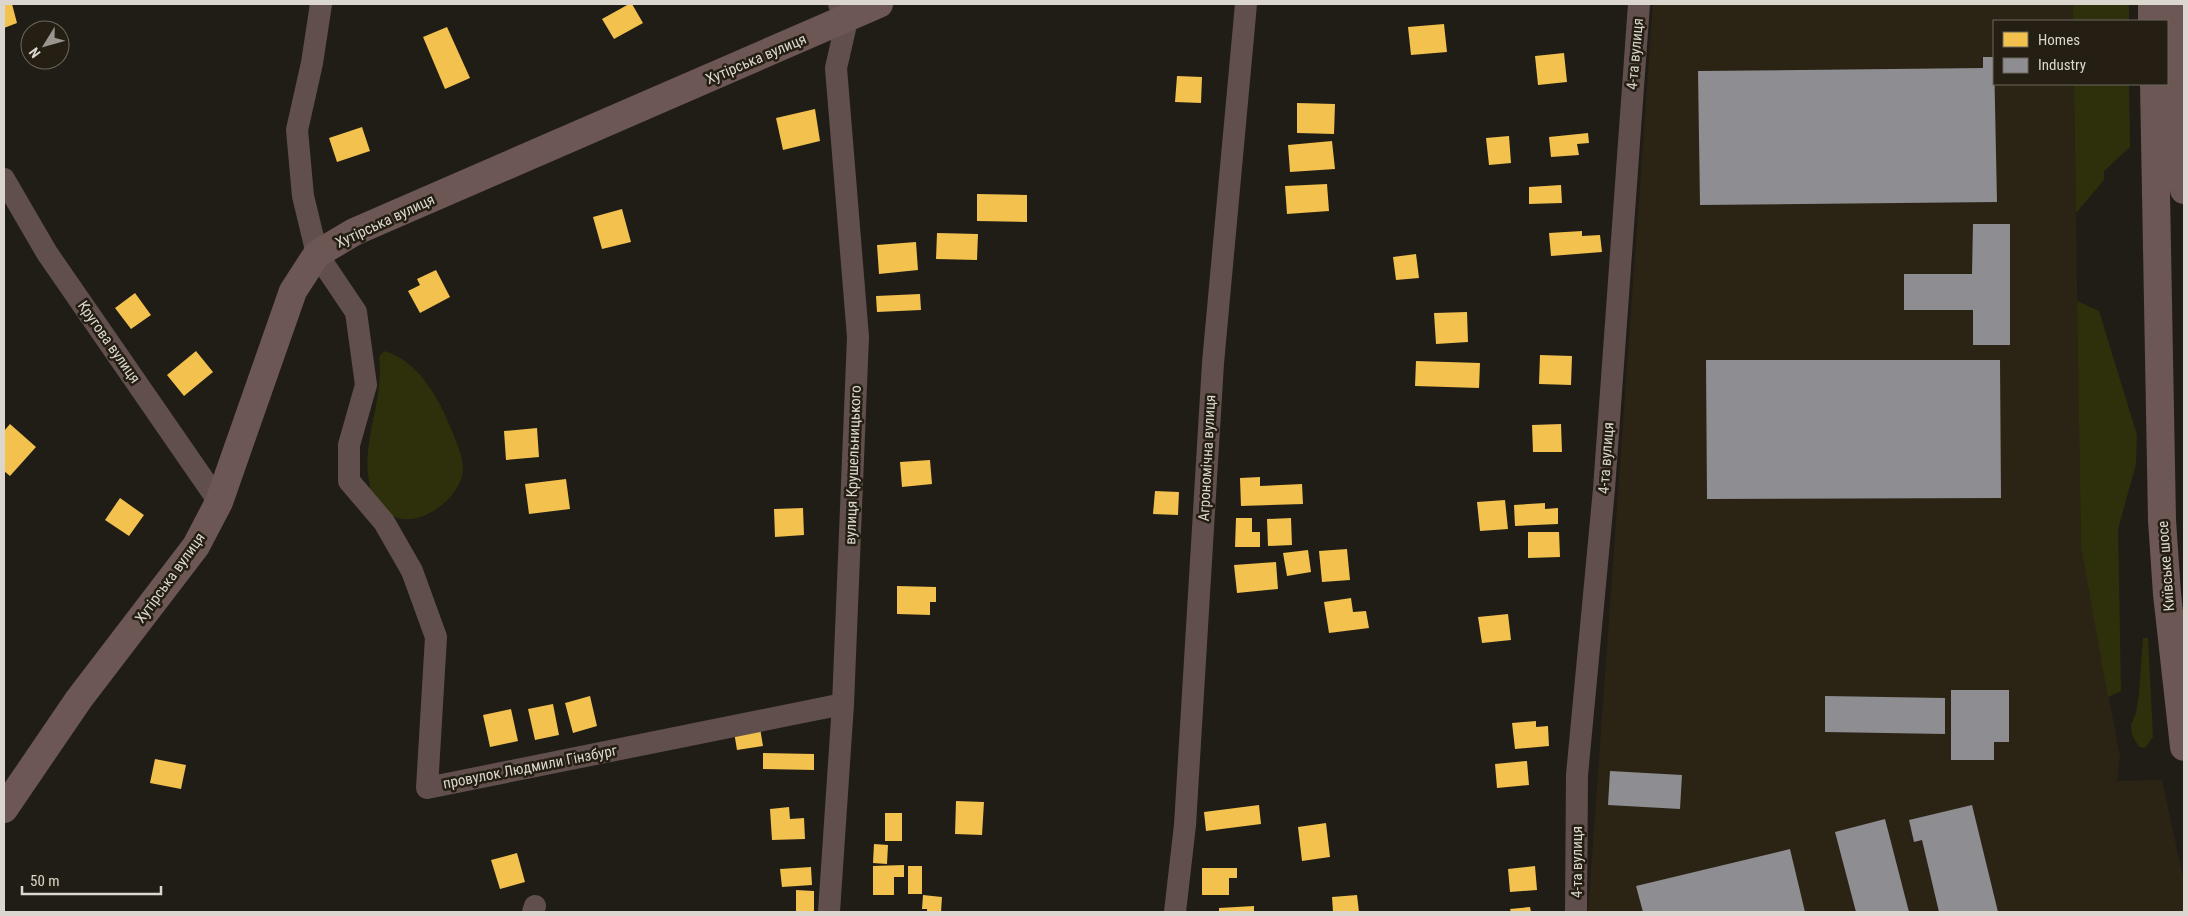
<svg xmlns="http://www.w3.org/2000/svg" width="2188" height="916" font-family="'Roboto Condensed',sans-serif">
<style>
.industrial{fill:#2b2415}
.green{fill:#2e300b}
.homes{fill:#f2c14e}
.industry{fill:#8d8d92}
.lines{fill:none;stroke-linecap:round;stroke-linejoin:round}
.minor{stroke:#614f4d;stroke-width:22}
.major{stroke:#6c5754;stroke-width:28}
.labels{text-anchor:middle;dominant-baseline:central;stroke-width:5;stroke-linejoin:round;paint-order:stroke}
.street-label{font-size:15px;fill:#dbd7cf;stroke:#241e13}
</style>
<rect width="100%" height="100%" fill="#201d17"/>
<path class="industrial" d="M 1653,4 L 2073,4 L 2073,21 L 1994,21 L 1994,84 L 2074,84 L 2081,547 L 2120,757 L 2117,781 L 2162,780 L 2184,882 L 2184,912 L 1588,912 Z"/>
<path class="green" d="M 2073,4 L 2129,4 L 2129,21 L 2073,21 Z
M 2074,84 L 2129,84 L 2130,147 L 2104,171 L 2104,180 L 2076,213 Z
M 2077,301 L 2099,311 L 2137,435 L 2136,464 L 2118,529 L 2121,691 L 2108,697 L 2081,547 Z
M 384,351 C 421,361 443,406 455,439 C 460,452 466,465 461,479 C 454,501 422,525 398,518 C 392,516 384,509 380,504 C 378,502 374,499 372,496 C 370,492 370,485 369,481 C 361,440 385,399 379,357 Z
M 2143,638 L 2148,638 L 2153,737 L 2145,748 L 2139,747 L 2132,735 L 2131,725 L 2136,713 L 2139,694 Z"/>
<path class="homes" d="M 4,4 L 12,4 L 17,23 L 4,28 Z
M 629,4 L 632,4 L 643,23 L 614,39 L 602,19 Z
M 1444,24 L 1447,52 L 1411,55 L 1408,27 Z
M 447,27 L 470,78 L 445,89 L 423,37 Z
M 1564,53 L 1567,82 L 1538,85 L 1535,56 Z
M 1177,76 L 1202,77 L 1201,103 L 1175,102 Z
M 1297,103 L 1335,104 L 1334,134 L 1297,133 Z
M 815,109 L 820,141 L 783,150 L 776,118 Z
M 362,127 L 370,151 L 337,162 L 329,138 Z
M 1588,133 L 1589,143 L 1577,144 L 1579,155 L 1551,157 L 1549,137 Z
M 1509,136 L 1511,163 L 1489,165 L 1486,138 Z
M 1332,141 L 1335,169 L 1290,172 L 1288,145 Z
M 1327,184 L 1329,211 L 1287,214 L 1285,186 Z
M 1561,185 L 1562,203 L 1529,204 L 1529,187 Z
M 977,194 L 1027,195 L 1027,222 L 977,221 Z
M 622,209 L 631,242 L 602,249 L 593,217 Z
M 1582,231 L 1582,236 L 1600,235 L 1602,252 L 1551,256 L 1549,233 Z
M 937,233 L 978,234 L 977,260 L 936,259 Z
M 916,242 L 918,270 L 879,274 L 877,245 Z
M 1416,254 L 1419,278 L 1396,280 L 1393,257 Z
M 436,270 L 450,297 L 420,313 L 408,291 L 420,285 L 417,279 Z
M 135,293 L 151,315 L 131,329 L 115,308 Z
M 920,294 L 921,310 L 877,312 L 876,296 Z
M 1467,312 L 1468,342 L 1436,344 L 1434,313 Z
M 196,351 L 213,372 L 184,396 L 167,375 Z
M 1540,355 L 1572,356 L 1571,385 L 1539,384 Z
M 1416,361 L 1480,363 L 1479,388 L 1415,386 Z
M 10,424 L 36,447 L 10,476 L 4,471 L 4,431 Z
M 1561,424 L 1562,452 L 1533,452 L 1532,425 Z
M 537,428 L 539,457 L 506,460 L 504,431 Z
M 930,460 L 932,484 L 902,487 L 900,462 Z
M 1260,477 L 1260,486 L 1302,484 L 1303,504 L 1241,506 L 1240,478 Z
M 566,479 L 570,509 L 529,514 L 525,484 Z
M 1155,491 L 1179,492 L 1178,515 L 1153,514 Z
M 120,498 L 144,515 L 129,536 L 105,520 Z
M 1505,500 L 1508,529 L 1480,531 L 1477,502 Z
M 1545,503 L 1545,509 L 1558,508 L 1558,524 L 1515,526 L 1514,505 Z
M 803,508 L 804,535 L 775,537 L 774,509 Z
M 1236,518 L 1252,518 L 1252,532 L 1260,532 L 1260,547 L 1235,547 Z
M 1291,518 L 1292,545 L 1268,546 L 1267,519 Z
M 1528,532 L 1559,532 L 1560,557 L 1528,558 Z
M 1347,549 L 1350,580 L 1322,582 L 1319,551 Z
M 1308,550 L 1311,572 L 1287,576 L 1283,553 Z
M 1276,562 L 1278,589 L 1237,593 L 1234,565 Z
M 897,586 L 936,587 L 936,602 L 930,602 L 930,615 L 897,614 Z
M 1351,598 L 1353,612 L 1366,611 L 1369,628 L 1329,633 L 1324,602 Z
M 1508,614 L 1511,640 L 1482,643 L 1478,617 Z
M 590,696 L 597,726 L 573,733 L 565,703 Z
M 553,704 L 559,735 L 535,740 L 528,709 Z
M 511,709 L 518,741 L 490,747 L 483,715 Z
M 1536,721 L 1536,727 L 1548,726 L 1549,746 L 1515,749 L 1512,723 Z
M 760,728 L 763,746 L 737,750 L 734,732 Z
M 763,753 L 814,754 L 814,770 L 763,769 Z
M 155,759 L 186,765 L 181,789 L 150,783 Z
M 1527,761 L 1529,785 L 1497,788 L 1495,764 Z
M 956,801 L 984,802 L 982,835 L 955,834 Z
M 1259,805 L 1261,824 L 1206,831 L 1204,812 Z
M 789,807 L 790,819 L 804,818 L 805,839 L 772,840 L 770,809 Z
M 885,813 L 902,813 L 902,841 L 885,841 Z
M 1326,823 L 1330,857 L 1302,861 L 1298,827 Z
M 874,844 L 888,845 L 887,864 L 873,863 Z
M 517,853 L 525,882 L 500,889 L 491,860 Z
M 904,865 L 904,877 L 894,877 L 894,895 L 873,895 L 873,866 Z
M 908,866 L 922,866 L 922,894 L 908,894 Z
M 1535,866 L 1537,890 L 1510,892 L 1508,869 Z
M 811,867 L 812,885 L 782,887 L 780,869 Z
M 1202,868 L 1237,868 L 1237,878 L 1229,878 L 1229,895 L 1202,895 Z
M 796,890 L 814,891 L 814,912 L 796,912 Z
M 923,895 L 942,897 L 941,912 L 927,912 L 927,909 L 922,909 Z
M 1357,895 L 1359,912 L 1333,912 L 1332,897 Z
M 1254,906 L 1254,912 L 1219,912 L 1219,908 Z
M 1530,907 L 1531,912 L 1511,912 L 1510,909 Z"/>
<path class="industry" d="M 1983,57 L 1994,57 L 1997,202 L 1700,205 L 1698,71 L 1983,68 Z
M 1973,224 L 2010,224 L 2010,345 L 1973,345 L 1973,310 L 1904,310 L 1904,274 L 1972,274 Z
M 1706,360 L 2000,360 L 2001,498 L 1707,499 Z
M 1951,690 L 2009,690 L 2009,742 L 1994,742 L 1994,760 L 1951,760 Z
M 1825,696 L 1945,698 L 1945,734 L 1825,732 Z
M 1610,771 L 1682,775 L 1680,809 L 1608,805 Z
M 1972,805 L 1998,912 L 1939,912 L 1922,840 L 1914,842 L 1909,820 Z
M 1885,819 L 1909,912 L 1856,912 L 1835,832 Z
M 1790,849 L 1805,912 L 1643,912 L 1636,886 Z"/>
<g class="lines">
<path class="minor" d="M 321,4 L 312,63 L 297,130 L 303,196 L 317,254 L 356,312 L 366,385 L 349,445 L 349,481 L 384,522 L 412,571 L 436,637 L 427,788 L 843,704
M 4,179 L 47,253 L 219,502
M 533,912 L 535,906
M 829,912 L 843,704 L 858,337 L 836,68 L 847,20 L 839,4
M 1175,912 L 1185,825 L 1213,363 L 1246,4
M 1576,912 L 1577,775 L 1604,489 L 1639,4"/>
<path class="major" d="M 2152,4 L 2152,21
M 2178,4 L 2184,190
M 2154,84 L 2162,520 L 2167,594 L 2184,747
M 4,809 L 79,699 L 196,546 L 219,502 L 293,291 L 317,254 L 354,232 L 879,4"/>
</g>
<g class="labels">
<g class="street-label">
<text transform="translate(1635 54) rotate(-85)">4-та вулиця</text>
<text transform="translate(756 59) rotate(-23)">Хутірська вулиця</text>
<text transform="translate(385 221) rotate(-25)">Хутірська вулиця</text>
<text transform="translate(109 342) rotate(55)">Кругова вулиця</text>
<text transform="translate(1207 458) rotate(-87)">Агрономічна вулиця</text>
<text transform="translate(1606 458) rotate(-86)">4-та вулиця</text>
<text transform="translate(853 465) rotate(-88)">вулиця Крушельницького</text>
<text transform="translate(2166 566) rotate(-94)">Київське шосе</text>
<text transform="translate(170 578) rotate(-54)">Хутірська вулиця</text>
<text transform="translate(530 767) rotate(-11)">провулок Людмили Гінзбург</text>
<text transform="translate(1577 862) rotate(-90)">4-та вулиця</text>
</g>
</g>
<rect width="2188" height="916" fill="none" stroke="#dbd7cf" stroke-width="10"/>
<rect x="1993" y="20" width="175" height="65" fill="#241e13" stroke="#6d685e"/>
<rect x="2003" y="32" width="25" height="15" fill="#f2c14e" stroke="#6d685e"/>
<text x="2038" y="45" font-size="15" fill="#dbd7cf">Homes</text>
<rect x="2003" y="58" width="25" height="15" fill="#8d8d92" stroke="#6d685e"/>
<text x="2038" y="70" font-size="15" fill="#dbd7cf">Industry</text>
<g transform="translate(45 45) rotate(233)"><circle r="24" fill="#241e13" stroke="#6d685e"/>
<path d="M0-4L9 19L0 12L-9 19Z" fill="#9a968f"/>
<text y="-8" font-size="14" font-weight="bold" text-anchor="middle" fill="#dbd7cf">N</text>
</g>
<path d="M22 886v8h139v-8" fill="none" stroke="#dbd7cf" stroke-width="2.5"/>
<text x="30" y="886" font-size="15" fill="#dbd7cf" stroke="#241e13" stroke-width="4" paint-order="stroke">50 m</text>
</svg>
